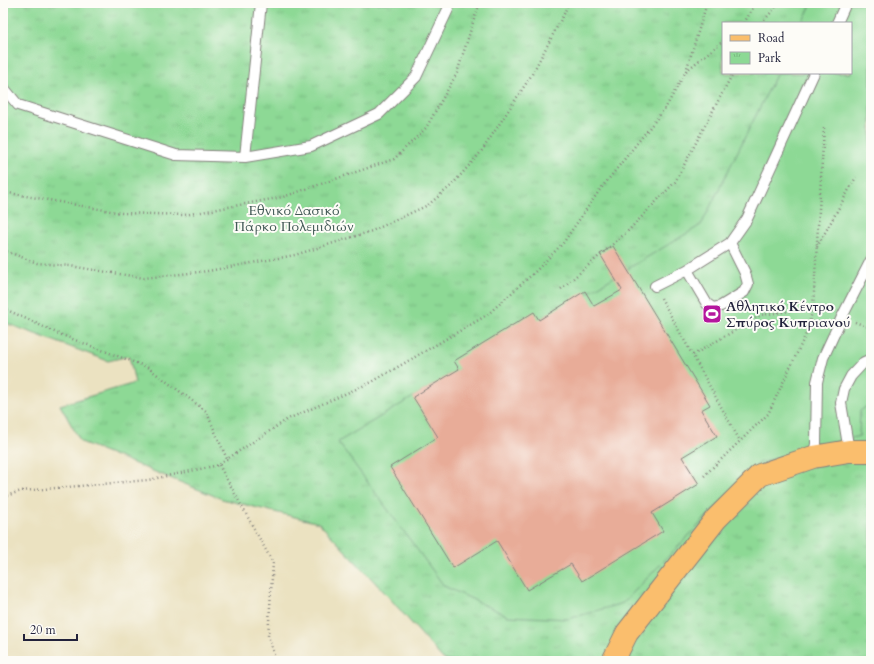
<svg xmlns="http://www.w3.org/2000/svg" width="874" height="664" font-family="Cardo,serif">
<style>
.park{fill:url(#park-tufts);stroke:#587e68;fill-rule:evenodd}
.pitch{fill:#8dd995;stroke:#587e68}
.building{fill:#e8ac98}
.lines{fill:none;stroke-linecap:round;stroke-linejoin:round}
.lane-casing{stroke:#86827e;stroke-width:12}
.primary-casing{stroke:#86827e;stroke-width:24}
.path{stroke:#86827e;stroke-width:2.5;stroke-dasharray:1 3;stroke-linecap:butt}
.lane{stroke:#fff;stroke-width:10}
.primary{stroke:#fabe6d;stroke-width:22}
.labels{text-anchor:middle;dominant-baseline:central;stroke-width:4;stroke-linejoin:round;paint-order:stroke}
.park-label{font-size:14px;fill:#425956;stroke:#fdfcf7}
.poi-label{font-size:14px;font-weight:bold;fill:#22223b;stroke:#fdfcf7;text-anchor:start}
</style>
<defs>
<pattern id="park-tufts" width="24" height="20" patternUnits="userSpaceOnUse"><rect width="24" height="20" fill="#8dd995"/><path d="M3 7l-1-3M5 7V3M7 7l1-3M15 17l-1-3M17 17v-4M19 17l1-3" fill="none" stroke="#79ba81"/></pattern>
</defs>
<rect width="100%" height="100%" fill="#fdfcf7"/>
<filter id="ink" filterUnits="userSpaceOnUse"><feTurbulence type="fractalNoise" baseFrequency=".025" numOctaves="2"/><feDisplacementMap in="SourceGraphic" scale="8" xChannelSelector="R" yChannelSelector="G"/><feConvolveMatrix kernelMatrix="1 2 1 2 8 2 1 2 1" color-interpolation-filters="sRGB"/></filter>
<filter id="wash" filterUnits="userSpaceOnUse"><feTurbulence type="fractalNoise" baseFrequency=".012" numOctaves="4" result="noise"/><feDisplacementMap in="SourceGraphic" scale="16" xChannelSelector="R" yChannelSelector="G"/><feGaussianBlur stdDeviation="0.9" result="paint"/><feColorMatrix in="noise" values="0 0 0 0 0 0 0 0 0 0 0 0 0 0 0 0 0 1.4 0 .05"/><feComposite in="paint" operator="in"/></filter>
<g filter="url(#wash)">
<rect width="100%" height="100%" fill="#ebe2c1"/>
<path class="park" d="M 3,3 L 871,3 L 871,661 L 446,661 L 442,658 L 386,594 L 319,523 L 222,499 L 81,442 L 60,405 L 135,383 L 129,356 L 108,361 L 3,322 ZM 723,23 L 851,23 L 851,73 L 723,73 Z"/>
<path class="pitch" d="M 812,3 L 871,3 L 871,403 L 860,411 L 859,436 L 759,463 L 623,603 L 568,619 L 508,616 L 444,586 L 338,442 L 701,225 L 777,73 L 851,73 L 851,23 L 802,23 Z"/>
<g id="blocks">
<path class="building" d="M 613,246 L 710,405 L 701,410 L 717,436 L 682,457 L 699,484 L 652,513 L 663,531 L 582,581 L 571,564 L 527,590 L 497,541 L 453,568 L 390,467 L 438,437 L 413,397 L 459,369 L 454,361 L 534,312 L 539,320 L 585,291 L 594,306 L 622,290 L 600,254 Z"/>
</g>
</g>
<g filter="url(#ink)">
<use href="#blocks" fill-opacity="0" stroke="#86827e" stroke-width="1"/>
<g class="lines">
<g class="lane-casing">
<path id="lane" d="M 261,3 L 245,157 L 311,146 L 379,114 L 416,77 L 451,3
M 837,23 L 846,3
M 3,87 L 18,105 L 176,155 L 245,157
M 687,270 L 707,304 L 713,308 L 721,306 L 744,292 L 748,284 L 745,273 L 730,243
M 655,286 L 687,270 L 730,243 L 747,219 L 814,73
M 849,451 L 841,403 L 844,389 L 851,376 L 864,362 L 871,359
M 813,457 L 816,444 L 817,382 L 823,358 L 842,317 L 871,260"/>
</g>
<g class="primary-casing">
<path id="primary" d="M 613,661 L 627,633 L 716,519 L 760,475 L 813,457 L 849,451 L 871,451"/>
</g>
<path class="path" d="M 744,23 L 756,3
M 762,23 L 779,3
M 686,71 L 723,41
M 3,192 L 122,213 L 185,215 L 283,197 L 394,159 L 426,128 L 457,73 L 477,10 L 481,3
M 817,247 L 856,177
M 3,250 L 37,263 L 70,266 L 144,278 L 208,271 L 295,255 L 372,231 L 428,205 L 451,186 L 481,152 L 531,76 L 565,12 L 568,3
M 561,289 L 628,231 L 675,182 L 733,73
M 661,298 L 740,441
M 3,308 L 59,334 L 147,367 L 206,411 L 227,459 L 288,419 L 372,382 L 487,315 L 536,271 L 563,243 L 599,191 L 666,107 L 686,71 L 707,3
M 855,322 L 871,328
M 693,355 L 761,315 L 813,308 L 829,313
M 219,465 L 273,563 L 268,636 L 276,661
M 704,476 L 768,414 L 807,332 L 813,308 L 824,128
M 3,497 L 21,491 L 148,480 L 219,465 L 227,459"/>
<use href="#lane" class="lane"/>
<use href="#primary" class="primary"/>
</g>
</g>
<defs>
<g id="stadium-square" transform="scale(1)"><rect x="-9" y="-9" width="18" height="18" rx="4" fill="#b5179e" stroke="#fdfcf7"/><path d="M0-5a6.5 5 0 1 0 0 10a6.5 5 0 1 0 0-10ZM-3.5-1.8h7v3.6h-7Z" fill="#fff"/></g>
</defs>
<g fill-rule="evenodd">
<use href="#stadium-square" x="712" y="314"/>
</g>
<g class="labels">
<g class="park-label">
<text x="294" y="210">Εθνικό Δασικό<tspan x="294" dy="16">Πάρκο Πολεμιδιών</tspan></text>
</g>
<g class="poi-label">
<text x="726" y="306">Αθλητικό Κέντρο<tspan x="726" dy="16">Σπύρος Κυπριανού</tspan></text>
</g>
</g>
<rect width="874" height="664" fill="none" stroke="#fdfcf7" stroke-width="16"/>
<rect x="722" y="22" width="130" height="52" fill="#fdfcf7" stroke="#a5a5ac"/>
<rect x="730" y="35" width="20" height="6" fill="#fabe6d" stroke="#a5a5ac"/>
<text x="758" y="42" font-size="12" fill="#22223b">Road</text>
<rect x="730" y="52" width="20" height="12" fill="url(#park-tufts)" stroke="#a5a5ac"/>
<text x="758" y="62" font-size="12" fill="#22223b">Park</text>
<path d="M24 634v6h53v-6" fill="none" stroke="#22223b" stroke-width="2"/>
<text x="30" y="634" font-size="12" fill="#22223b" stroke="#fdfcf7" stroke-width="3" paint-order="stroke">20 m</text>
</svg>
